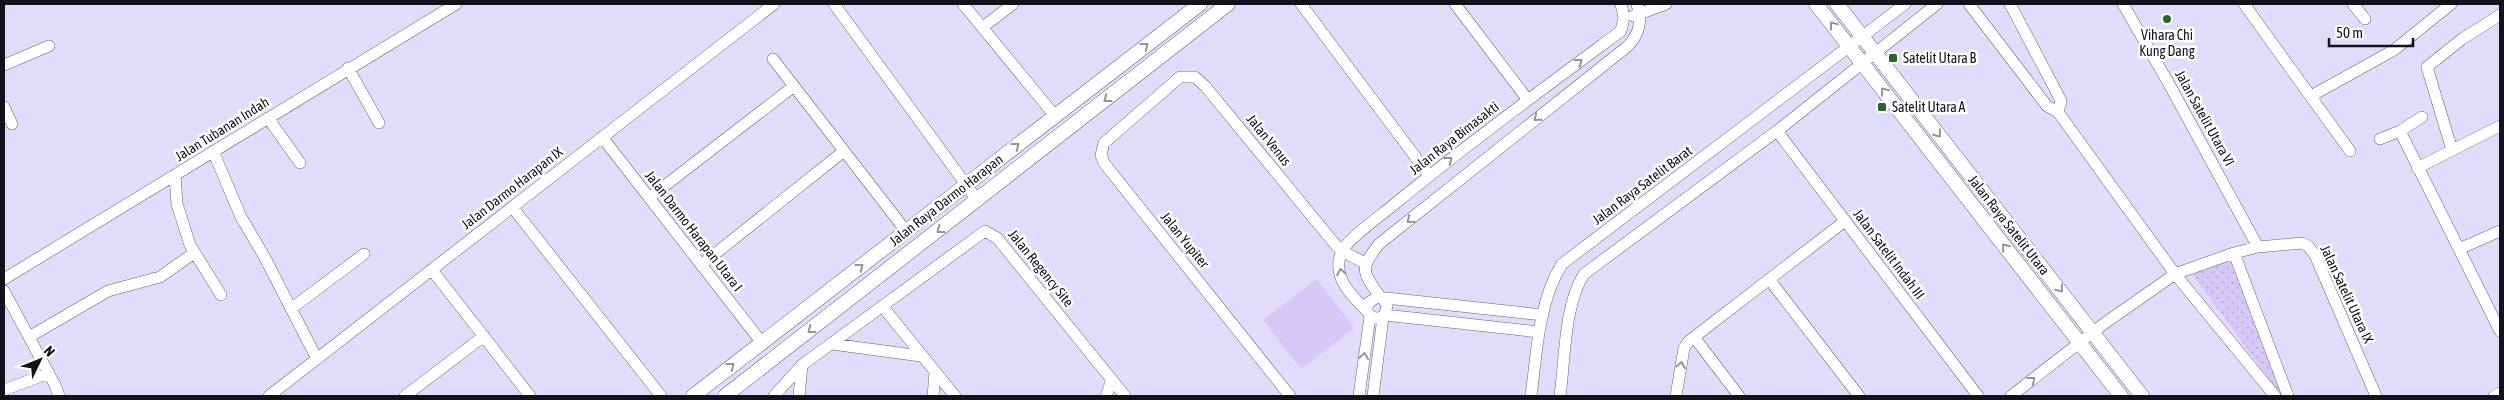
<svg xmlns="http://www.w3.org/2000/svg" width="2504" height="400" font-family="'Asap Condensed',sans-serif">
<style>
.grass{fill:url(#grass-dots)}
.pitch{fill:#d5c8f7}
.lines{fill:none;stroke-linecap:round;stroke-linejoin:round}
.minor-casing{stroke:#67607b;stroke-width:12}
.tertiary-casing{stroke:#67607b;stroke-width:15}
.minor{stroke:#fff;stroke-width:11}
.tertiary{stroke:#fff;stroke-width:14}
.oneway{stroke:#959498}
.poi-dot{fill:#246631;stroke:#fff;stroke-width:2}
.labels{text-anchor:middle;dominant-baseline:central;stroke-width:5;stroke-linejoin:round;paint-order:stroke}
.poi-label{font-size:14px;fill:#14111b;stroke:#fff;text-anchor:start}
.street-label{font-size:14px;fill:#14111b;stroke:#fff}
</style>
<defs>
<pattern id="grass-dots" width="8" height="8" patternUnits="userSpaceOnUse" patternTransform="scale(1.25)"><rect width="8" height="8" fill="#d5c8f7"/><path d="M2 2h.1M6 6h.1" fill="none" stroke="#b6abd3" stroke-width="1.8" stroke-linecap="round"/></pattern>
</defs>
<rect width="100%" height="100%" fill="#e3dbfa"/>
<path class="grass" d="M 2231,257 L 2282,396 L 2189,270 Z"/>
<path class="pitch" d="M 1317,279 L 1354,328 L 1301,369 L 1263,320 Z"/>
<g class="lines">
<g class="minor-casing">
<path id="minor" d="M 834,4 L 978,201
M 963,4 L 1055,116
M 1301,4 L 1429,175
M 1455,4 L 1528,100
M 1969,4 L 2047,106 L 2058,112 L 2175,274 L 2275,396
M 2010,4 L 2056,91 L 2061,101 L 2058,112
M 2123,4 L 2169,84 L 2258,247
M 2244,4 L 2350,151
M 2353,4 L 2365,19
M 1633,16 L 1666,4
M 983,27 L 1013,4
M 773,59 L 906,231
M 4,65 L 49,46
M 348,68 L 379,123
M 2311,96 L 2394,50 L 2451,4
M 4,107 L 12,124
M 268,118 L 300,163
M 1777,131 L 1978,396
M 2400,131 L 2500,331
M 602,137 L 762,343
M 2380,139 L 2400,131 L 2422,117
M 2452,150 L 2427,67 L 2462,39 L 2500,15
M 213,151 L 241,217 L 264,256 L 317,359
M 2417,168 L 2500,126
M 175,175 L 177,204 L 190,245 L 221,295
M 649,198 L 794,86
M 513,208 L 661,396
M 2459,249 L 2500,231
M 2234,253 L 2288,396
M 701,265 L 844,151
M 432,270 L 530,396
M 4,279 L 456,4
M 1769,279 L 1859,396
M 4,291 L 55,385 L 59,396
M 1381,298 C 1362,271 1359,270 1379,244 L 1628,46 C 1640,33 1642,21 1637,4
M 1383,299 L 1387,305 L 1385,315 C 1378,320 1371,319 1367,311 L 1367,304 L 1377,297 L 1543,315
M 882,306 L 955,396
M 292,308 L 364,254
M 1367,311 C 1351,295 1332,278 1341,253 C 1345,241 1380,216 1391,207 C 1466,145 1544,88 1621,31 L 1624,17 L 1621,4
M 1385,315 L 1539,332
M 29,337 L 108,291 L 160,277 L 194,253
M 1694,337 L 1739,396
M 832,344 L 921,356
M 4,390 L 49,373
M 269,396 L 774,4
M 405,396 L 484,336
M 774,396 L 802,365 L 985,231 L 997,238 L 1125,396
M 799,396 L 802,365
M 933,396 L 935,373
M 1106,396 L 1112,380
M 1290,396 L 1104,163 L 1101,155 L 1104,143 L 1180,77 L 1195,77 L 1205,86 L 1334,243 L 1342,251 L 1365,263
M 1359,396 L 1370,316
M 1373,396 L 1383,317
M 1531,396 C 1537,352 1538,303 1562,264 L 1905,4
M 1560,396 C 1565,360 1564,305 1584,274 L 1777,131 L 1937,4
M 1676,396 L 1684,348 L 1689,341 L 1845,221
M 2011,396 L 2105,323 L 2175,274 L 2234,253 L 2258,247 L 2302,243 L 2308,246 L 2315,255 L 2376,396
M 2494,396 L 2500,393"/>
</g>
<g class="tertiary-casing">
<path id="tertiary" d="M 1816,4 L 2121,396
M 1837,4 L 2142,396
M 693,396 L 1200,4
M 725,396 L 1228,4"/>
</g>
<use href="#minor" class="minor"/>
<use href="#tertiary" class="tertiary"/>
</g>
<defs><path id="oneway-chevron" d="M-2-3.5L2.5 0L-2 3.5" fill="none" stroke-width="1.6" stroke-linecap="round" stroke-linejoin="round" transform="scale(1.25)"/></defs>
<g class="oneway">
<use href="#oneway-chevron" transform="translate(1833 25) rotate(-128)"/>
<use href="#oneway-chevron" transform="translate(1145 46) rotate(-38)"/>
<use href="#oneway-chevron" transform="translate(1579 62) rotate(-37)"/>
<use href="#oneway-chevron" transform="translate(1884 91) rotate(-128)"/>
<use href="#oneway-chevron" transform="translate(1107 99) rotate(142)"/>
<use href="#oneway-chevron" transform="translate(1537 118) rotate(141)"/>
<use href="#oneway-chevron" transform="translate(1938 134) rotate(52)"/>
<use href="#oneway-chevron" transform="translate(1016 146) rotate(-38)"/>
<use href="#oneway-chevron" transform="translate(1449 160) rotate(-37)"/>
<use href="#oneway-chevron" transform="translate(1410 220) rotate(141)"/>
<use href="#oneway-chevron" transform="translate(940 230) rotate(142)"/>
<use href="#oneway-chevron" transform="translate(2005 247) rotate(-128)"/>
<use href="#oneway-chevron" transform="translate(860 267) rotate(-38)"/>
<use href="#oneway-chevron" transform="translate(1341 272) rotate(-101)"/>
<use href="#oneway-chevron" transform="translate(2060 289) rotate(52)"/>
<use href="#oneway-chevron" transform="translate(811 330) rotate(142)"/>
<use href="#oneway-chevron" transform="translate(1364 356) rotate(-82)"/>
<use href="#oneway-chevron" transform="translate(1681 365) rotate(-80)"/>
<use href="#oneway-chevron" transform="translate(731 366) rotate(-38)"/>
<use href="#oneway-chevron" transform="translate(2032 380) rotate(-38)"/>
</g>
<g class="poi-dot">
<circle cx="2167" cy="19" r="5"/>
<rect x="1888" y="53" width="10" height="10" rx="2.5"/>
<rect x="1877" y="102" width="10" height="10" rx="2.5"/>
</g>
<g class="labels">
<g class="poi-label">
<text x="2167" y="35" text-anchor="middle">Vihara Chi<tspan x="2167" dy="16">Kung Dang</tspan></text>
<text x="1903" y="58">Satelit Utara B</text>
<text x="1892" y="107">Satelit Utara A</text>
</g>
<g class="street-label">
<text transform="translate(2205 118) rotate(61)">Jalan Satelit Utara VI</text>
<text transform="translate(222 129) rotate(-32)">Jalan Tubanan Indah</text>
<text transform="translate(1454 138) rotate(-38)">Jalan Raya Bimasakti</text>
<text transform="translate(1269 140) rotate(51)">Jalan Venus</text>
<text transform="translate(1642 185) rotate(-37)">Jalan Raya Satelit Barat</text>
<text transform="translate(512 188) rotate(-38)">Jalan Darmo Harapan IX</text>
<text transform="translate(946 200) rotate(-38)">Jalan Raya Darmo Harapan</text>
<text transform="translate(2009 225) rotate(52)">Jalan Raya Satelit Utara</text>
<text transform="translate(694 231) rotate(52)">Jalan Darmo Harapan Utara I</text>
<text transform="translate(1185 240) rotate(51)">Jalan Yupiter</text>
<text transform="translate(1889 254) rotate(53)">Jalan Satelit Indah III</text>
<text transform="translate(1041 268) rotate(51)">Jalan Regency Site</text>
<text transform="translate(2347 294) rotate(65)">Jalan Satelit Utara IX</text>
</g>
</g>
<rect width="2504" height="400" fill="none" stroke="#14111b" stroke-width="10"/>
<g transform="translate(40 360) rotate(47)" stroke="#ffffff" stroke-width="4" paint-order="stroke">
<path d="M0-4L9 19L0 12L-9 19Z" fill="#14111b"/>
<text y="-8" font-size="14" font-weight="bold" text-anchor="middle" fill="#14111b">N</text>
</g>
<path d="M2329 38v8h84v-8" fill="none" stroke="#14111b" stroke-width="2.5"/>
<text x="2336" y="38" font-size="15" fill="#14111b" stroke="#ffffff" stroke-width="4" paint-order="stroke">50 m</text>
</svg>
